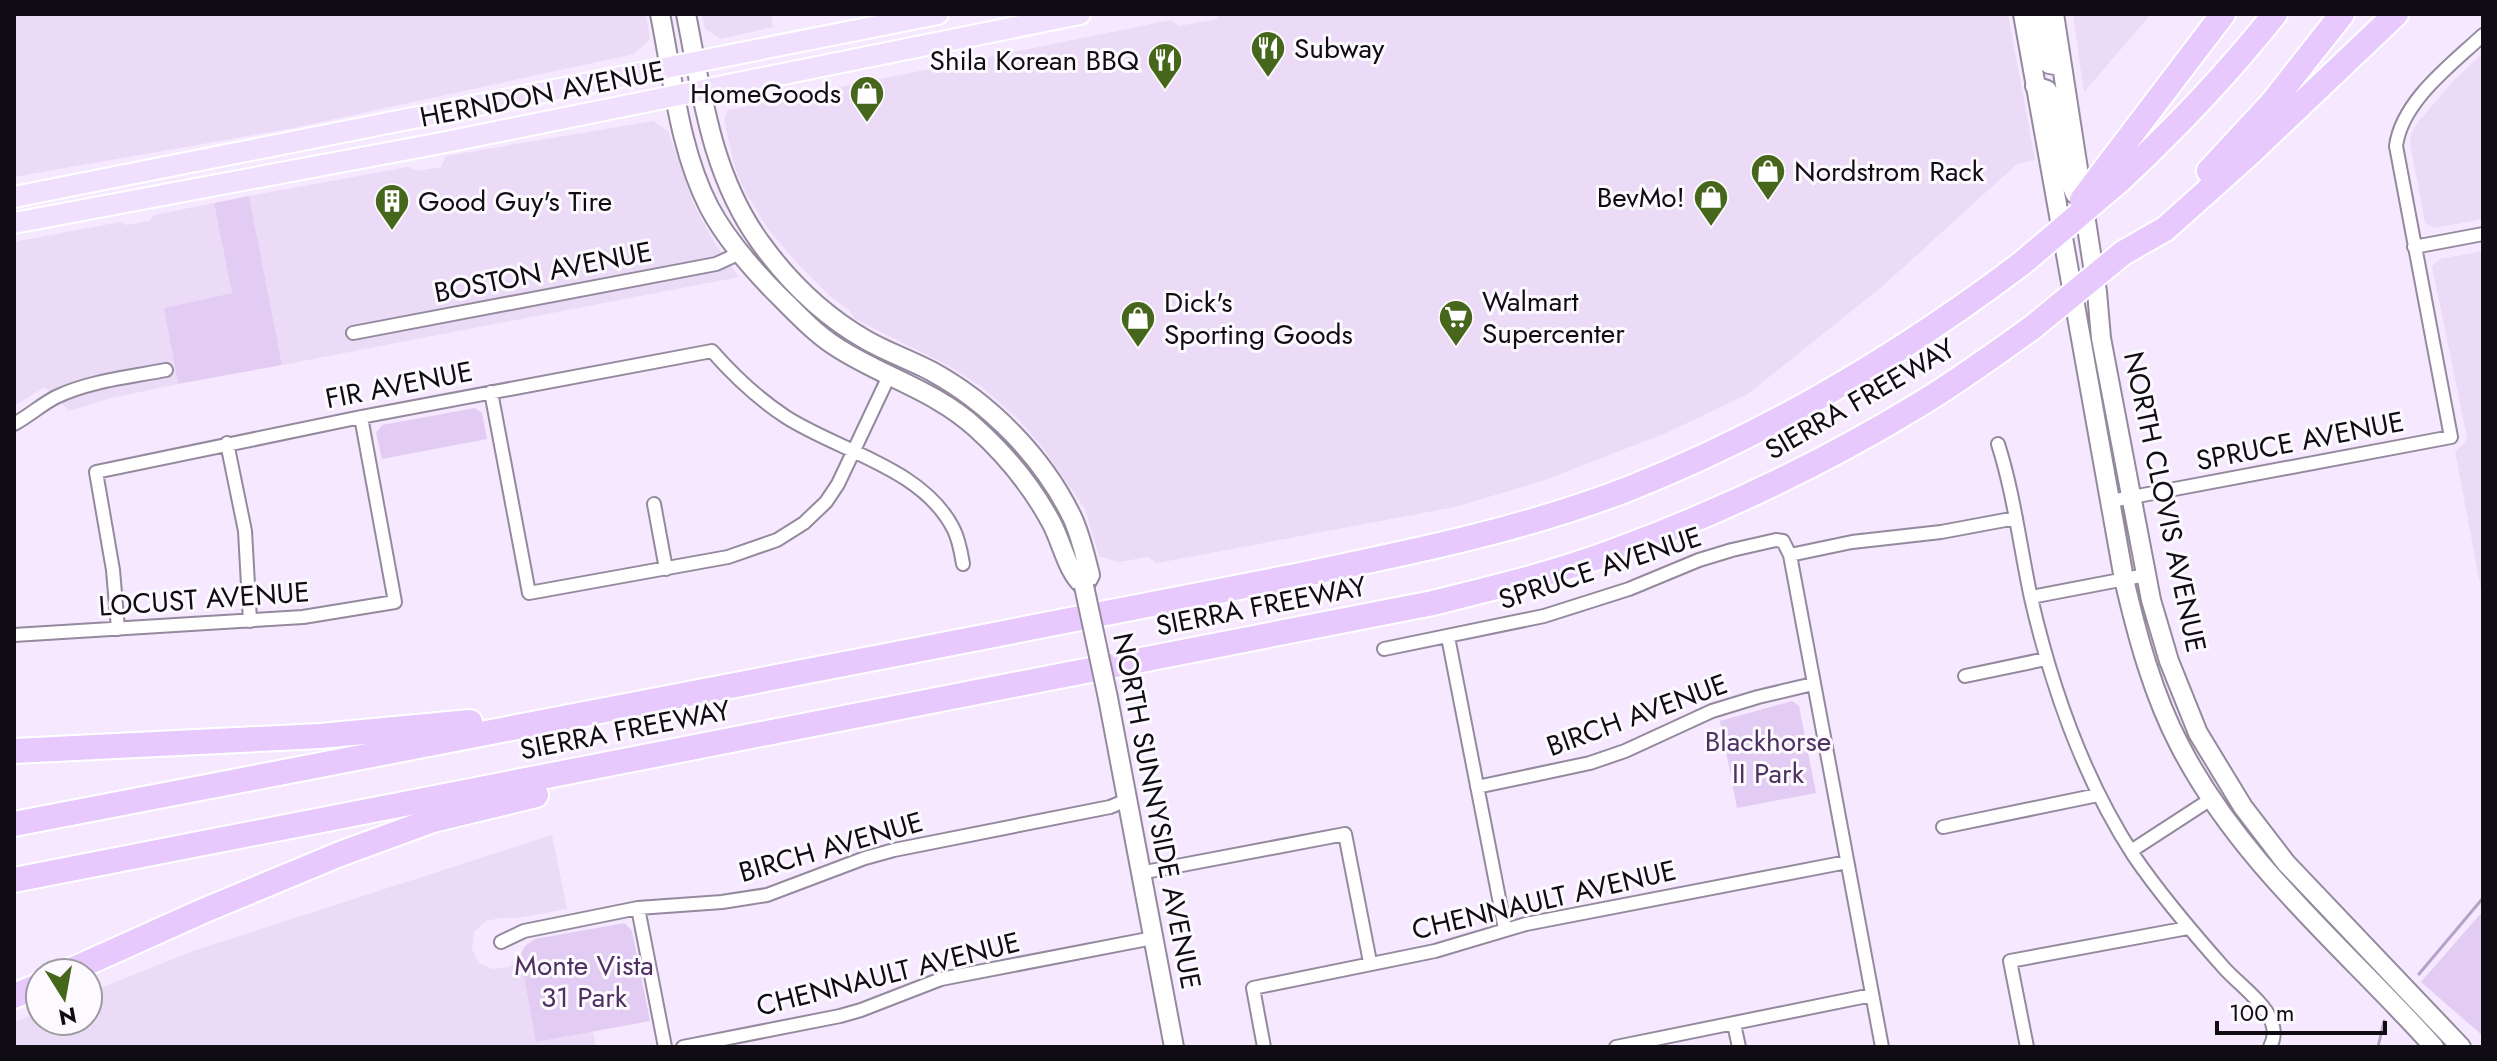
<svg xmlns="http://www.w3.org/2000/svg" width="2497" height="1061" font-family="Jost,sans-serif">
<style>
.built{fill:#ebdbf7}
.green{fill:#e2ccf3}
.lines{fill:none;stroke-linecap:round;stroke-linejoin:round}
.stream{stroke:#b6a1c7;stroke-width:3}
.street-casing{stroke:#94899d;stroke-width:16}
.secondary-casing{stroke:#94899d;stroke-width:22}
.primary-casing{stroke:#fff;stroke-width:24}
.highway-casing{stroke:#fff;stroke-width:28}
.street{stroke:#fff;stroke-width:12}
.secondary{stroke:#fff;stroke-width:18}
.primary{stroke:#f1dffe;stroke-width:20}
.highway{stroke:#e7c9fe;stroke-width:24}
.secondary-bridge-casing{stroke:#94899d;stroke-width:22;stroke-linecap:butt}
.highway-bridge-casing{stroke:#fff;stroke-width:28;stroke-linecap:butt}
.secondary-bridge{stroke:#fff;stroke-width:18}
.highway-bridge{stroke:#e7c9fe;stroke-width:24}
.labels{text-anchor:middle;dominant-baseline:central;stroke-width:6;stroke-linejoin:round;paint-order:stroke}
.poi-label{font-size:28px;fill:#100c13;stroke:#fcfafe;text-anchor:start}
.street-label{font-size:28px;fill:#100c13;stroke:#fcfafe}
.park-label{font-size:28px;fill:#4e3162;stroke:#fcfafe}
</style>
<rect width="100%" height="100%" fill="#f5e8ff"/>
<path class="built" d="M 14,14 L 646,14 L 650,39 L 634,54 L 293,128 L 14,177 Z
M 702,14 L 771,14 L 773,27 L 721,39 L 705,29 Z
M 1219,14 L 2008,14 L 2035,160 L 2017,164 L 1884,285 L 1748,394 L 1666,433 L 1542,481 L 1455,507 L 1157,563 L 1148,557 L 1118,562 L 1099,556 L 1085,509 L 1043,448 L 1019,420 L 982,387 L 949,366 L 855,319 L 849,310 L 829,295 L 799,265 L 768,229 L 745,191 L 735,168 L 724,120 L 728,110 L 1171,20 L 1179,26 L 1217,19 Z
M 2073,14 L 2151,14 L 2084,92 L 2080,65 Z
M 2483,53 L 2483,219 L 2434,228 L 2425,223 L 2410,142 L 2411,135 L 2414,127 L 2455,79 Z
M 653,121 L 668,131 L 694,205 L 714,242 L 739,277 L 282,365 L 249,196 L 408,167 L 417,171 L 441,167 L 446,156 Z
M 214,203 L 232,293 L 164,308 L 178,384 L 111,398 L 69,411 L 45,387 L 14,406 L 14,242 L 120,222 L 126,225 L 149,221 L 154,215 Z
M 2483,251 L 2483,600 L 2455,451 L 2464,444 L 2467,439 L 2466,433 L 2432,266 L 2440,259 Z
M 552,835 L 567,909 L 518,918 L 501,918 L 486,921 L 474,932 L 472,949 L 479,963 L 493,969 L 509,967 L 520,955 L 536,1042 L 593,1031 L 596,1047 L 14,1047 L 14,1022 L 40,1012 L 40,1021 L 88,1021 L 88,993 L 193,951 Z"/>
<path class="green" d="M 249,196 L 282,365 L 178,384 L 164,308 L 232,293 L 214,203 Z
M 475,408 L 482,413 L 487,439 L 382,459 L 376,433 L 382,425 Z
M 1792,701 L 1799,706 L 1816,793 L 1737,808 L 1720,721 Z
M 2483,911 L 2483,1036 L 2421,982 Z
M 625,923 L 632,931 L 650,1021 L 536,1042 L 520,955 L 525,946 L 535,939 Z"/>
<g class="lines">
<path class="stream" d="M 2419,974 L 2483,898
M 2378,1047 L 2384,1021"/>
<g class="street-casing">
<path id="street" d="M 2414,247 L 2483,234
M 353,333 L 716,264 L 740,253
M 491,392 L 529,593 L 728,557 L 777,540 L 804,523 L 826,502 L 838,484 L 889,376
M 14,424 C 29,416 42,404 56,397 C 89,381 130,377 166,370
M 227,443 L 245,531 L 250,621
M 1998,444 C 2014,494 2020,547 2031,598 C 2052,689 2083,778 2134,856 C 2162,897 2193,933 2225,969 C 2238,983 2263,1002 2270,1018 C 2275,1029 2275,1037 2270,1047
M 2111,501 L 2451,437 L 2396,146 C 2402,101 2451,65 2483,35
M 654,504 L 666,569
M 1790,555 L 1852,542 L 1941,532 L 2016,518
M 2031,597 L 2146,575
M 118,629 L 113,570 L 96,472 L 361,417 L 712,351 C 734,376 757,398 786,417 C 839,451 922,468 953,528 C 959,539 961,552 963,564
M 14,635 L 303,617 L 395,602 L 361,417
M 1448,637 L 1505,929
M 1384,649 L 1544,616 L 1629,589 L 1699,560 L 1732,550 L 1776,540 L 1783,541 L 1790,555 L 1882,1047
M 1965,676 L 2046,659
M 1477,787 L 1590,763 L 1625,751 L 1712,711 L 1758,697 L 1813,684
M 1943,827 L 2098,795
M 2131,851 L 2211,799
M 1140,873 L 1345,834 L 1370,962
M 638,908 L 665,1047
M 501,942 L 524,931 L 638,908 L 722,902 L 767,895 L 865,858 L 894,850 L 1110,807 L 1127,800
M 1734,1024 L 1739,1047
M 683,1047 L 840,1016 L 861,1010 L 941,979 L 1153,938
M 1264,1047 L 1253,988 L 1435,951 L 1526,924 L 1847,862
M 1616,1047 L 1872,995
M 2027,1047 L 2010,961 L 2188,928"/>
</g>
<g class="secondary-casing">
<path id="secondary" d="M 660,14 C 673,78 679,149 709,207 C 727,241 754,271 780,297 C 797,314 815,333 835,346 C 880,376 935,390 976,428 C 1006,455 1032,487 1051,522 C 1062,542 1067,572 1084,586 L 1090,575 C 1085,556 1081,536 1072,517 C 1043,457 990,403 931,371 C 910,360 887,352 866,340 C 824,316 788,281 760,242 C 711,174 702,94 686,14
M 2023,14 L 2124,579 C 2137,635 2153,695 2180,746 C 2241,864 2346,949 2434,1047
M 2037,14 L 2045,59 L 2049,64 L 2062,66
M 2054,14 L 2097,292 L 2101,338 L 2151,600 L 2169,661 L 2198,733 L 2243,807 L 2286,863 L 2461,1047
M 2035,86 L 2047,90 L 2051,97 L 2063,165 L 2075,194
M 1108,698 L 1174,1047"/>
</g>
<g class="primary-casing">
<path id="primary" d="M 14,197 C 323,138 630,73 938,14
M 14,223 L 441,143 L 1080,14"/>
</g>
<g class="highway-casing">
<path id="highway" d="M 2112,160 L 2223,14
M 2209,171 L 2272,103 L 2342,14
M 2120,180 C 2176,128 2228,73 2275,14
M 2123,253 L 2165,229 L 2251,152 L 2396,14
M 14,751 L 320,736 L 470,722
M 14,824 C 308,767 602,710 896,654 C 1031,628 1166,602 1301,575 C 1411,552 1522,530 1628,489 C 1770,433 1899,356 2021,264
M 14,880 L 1433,603 C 1493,588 1552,574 1609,553 C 1716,514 1820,465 1917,406 C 1957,382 1995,354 2033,327
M 65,973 L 203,911 L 340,854 L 433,820 L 536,795
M 14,996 L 40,985"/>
</g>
<use href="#street" class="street"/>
<use href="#secondary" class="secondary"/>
<use href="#primary" class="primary"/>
<use href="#highway" class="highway"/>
<g class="secondary-bridge-casing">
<path id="secondary-bridge" d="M 1084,586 L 1108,698"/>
</g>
<g class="highway-bridge-casing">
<path id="highway-bridge" d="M 2082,200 L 2112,160
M 2021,264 L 2120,180
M 2033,327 L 2123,253"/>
</g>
<use href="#secondary-bridge" class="secondary-bridge"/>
<use href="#highway-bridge" class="highway-bridge"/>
</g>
<defs>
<g id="restaurant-pin" transform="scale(1.8)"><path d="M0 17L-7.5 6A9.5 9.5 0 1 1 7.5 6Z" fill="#46661c" stroke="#fcfafe"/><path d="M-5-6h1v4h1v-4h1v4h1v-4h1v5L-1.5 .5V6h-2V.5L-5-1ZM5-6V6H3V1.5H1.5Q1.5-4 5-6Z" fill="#fff"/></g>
<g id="shop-pin" transform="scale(1.8)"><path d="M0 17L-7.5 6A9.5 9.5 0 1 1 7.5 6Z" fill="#46661c" stroke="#fcfafe"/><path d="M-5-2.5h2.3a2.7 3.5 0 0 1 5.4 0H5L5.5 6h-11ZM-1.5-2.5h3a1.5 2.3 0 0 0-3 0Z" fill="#fff"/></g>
<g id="building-pin" transform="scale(1.8)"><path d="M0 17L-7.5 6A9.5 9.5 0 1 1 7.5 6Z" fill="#46661c" stroke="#fcfafe"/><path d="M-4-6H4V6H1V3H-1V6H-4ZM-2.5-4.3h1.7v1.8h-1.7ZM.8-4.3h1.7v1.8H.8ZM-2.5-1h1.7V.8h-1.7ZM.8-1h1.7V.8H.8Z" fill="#fff"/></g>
<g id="supermarket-pin" transform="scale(1.8)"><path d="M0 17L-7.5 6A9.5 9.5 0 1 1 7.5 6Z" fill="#46661c" stroke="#fcfafe"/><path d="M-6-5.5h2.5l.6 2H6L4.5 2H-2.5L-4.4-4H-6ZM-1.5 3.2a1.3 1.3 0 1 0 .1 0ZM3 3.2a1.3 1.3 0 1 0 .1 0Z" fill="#fff"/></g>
</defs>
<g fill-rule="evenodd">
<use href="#restaurant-pin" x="1268" y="48"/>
<use href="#restaurant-pin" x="1165" y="60"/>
<use href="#shop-pin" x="867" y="93"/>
<use href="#shop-pin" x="1768" y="171"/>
<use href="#shop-pin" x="1711" y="197"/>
<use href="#building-pin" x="392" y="201"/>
<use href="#supermarket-pin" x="1456" y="317"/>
<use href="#shop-pin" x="1138" y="318"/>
</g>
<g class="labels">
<g class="poi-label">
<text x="1294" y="48">Subway</text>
<text x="1139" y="60" text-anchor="end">Shila Korean BBQ</text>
<text x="841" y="93" text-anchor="end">HomeGoods</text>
<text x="1794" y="171">Nordstrom Rack</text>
<text x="1685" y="197" text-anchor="end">BevMo!</text>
<text x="418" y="201">Good Guy's Tire</text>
<text x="1482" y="301">Walmart<tspan x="1482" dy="32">Supercenter</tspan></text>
<text x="1164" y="302">Dick's<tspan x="1164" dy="32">Sporting Goods</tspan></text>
</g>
<g class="street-label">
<text transform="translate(542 94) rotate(-11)">HERNDON AVENUE</text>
<text transform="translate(543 272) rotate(-11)">BOSTON AVENUE</text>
<text transform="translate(399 385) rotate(-11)">FIR AVENUE</text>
<text transform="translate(1860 399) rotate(-30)">SIERRA FREEWAY</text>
<text transform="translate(2300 441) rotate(-11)">SPRUCE AVENUE</text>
<text transform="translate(2165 502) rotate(78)">NORTH CLOVIS AVENUE</text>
<text transform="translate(1600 568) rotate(-18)">SPRUCE AVENUE</text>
<text transform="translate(204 599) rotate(-4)">LOCUST AVENUE</text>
<text transform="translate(1261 606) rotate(-11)">SIERRA FREEWAY</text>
<text transform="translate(1637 715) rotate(-20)">BIRCH AVENUE</text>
<text transform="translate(625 730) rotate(-11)">SIERRA FREEWAY</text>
<text transform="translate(1157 811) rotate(79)">NORTH SUNNYSIDE AVENUE</text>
<text transform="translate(831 847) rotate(-16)">BIRCH AVENUE</text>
<text transform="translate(1544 900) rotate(-13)">CHENNAULT AVENUE</text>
<text transform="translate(888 974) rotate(-14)">CHENNAULT AVENUE</text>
</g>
<g class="park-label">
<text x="1768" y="741">Blackhorse<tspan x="1768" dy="32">II Park</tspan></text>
<text x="584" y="965">Monte Vista<tspan x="584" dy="32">31 Park</tspan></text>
</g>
</g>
<rect width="2497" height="1061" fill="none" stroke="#100c13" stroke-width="32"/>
<g transform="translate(64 997) rotate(169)"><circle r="38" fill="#fcfafe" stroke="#9e9ba0" stroke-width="2"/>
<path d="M0-6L14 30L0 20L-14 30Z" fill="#46661c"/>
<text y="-12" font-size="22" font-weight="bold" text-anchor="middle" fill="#100c13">N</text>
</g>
<path d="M2217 1021v12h168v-12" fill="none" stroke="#100c13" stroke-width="4"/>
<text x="2229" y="1021" font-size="24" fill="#100c13" stroke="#fcfafe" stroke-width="6" paint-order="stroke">100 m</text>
</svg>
